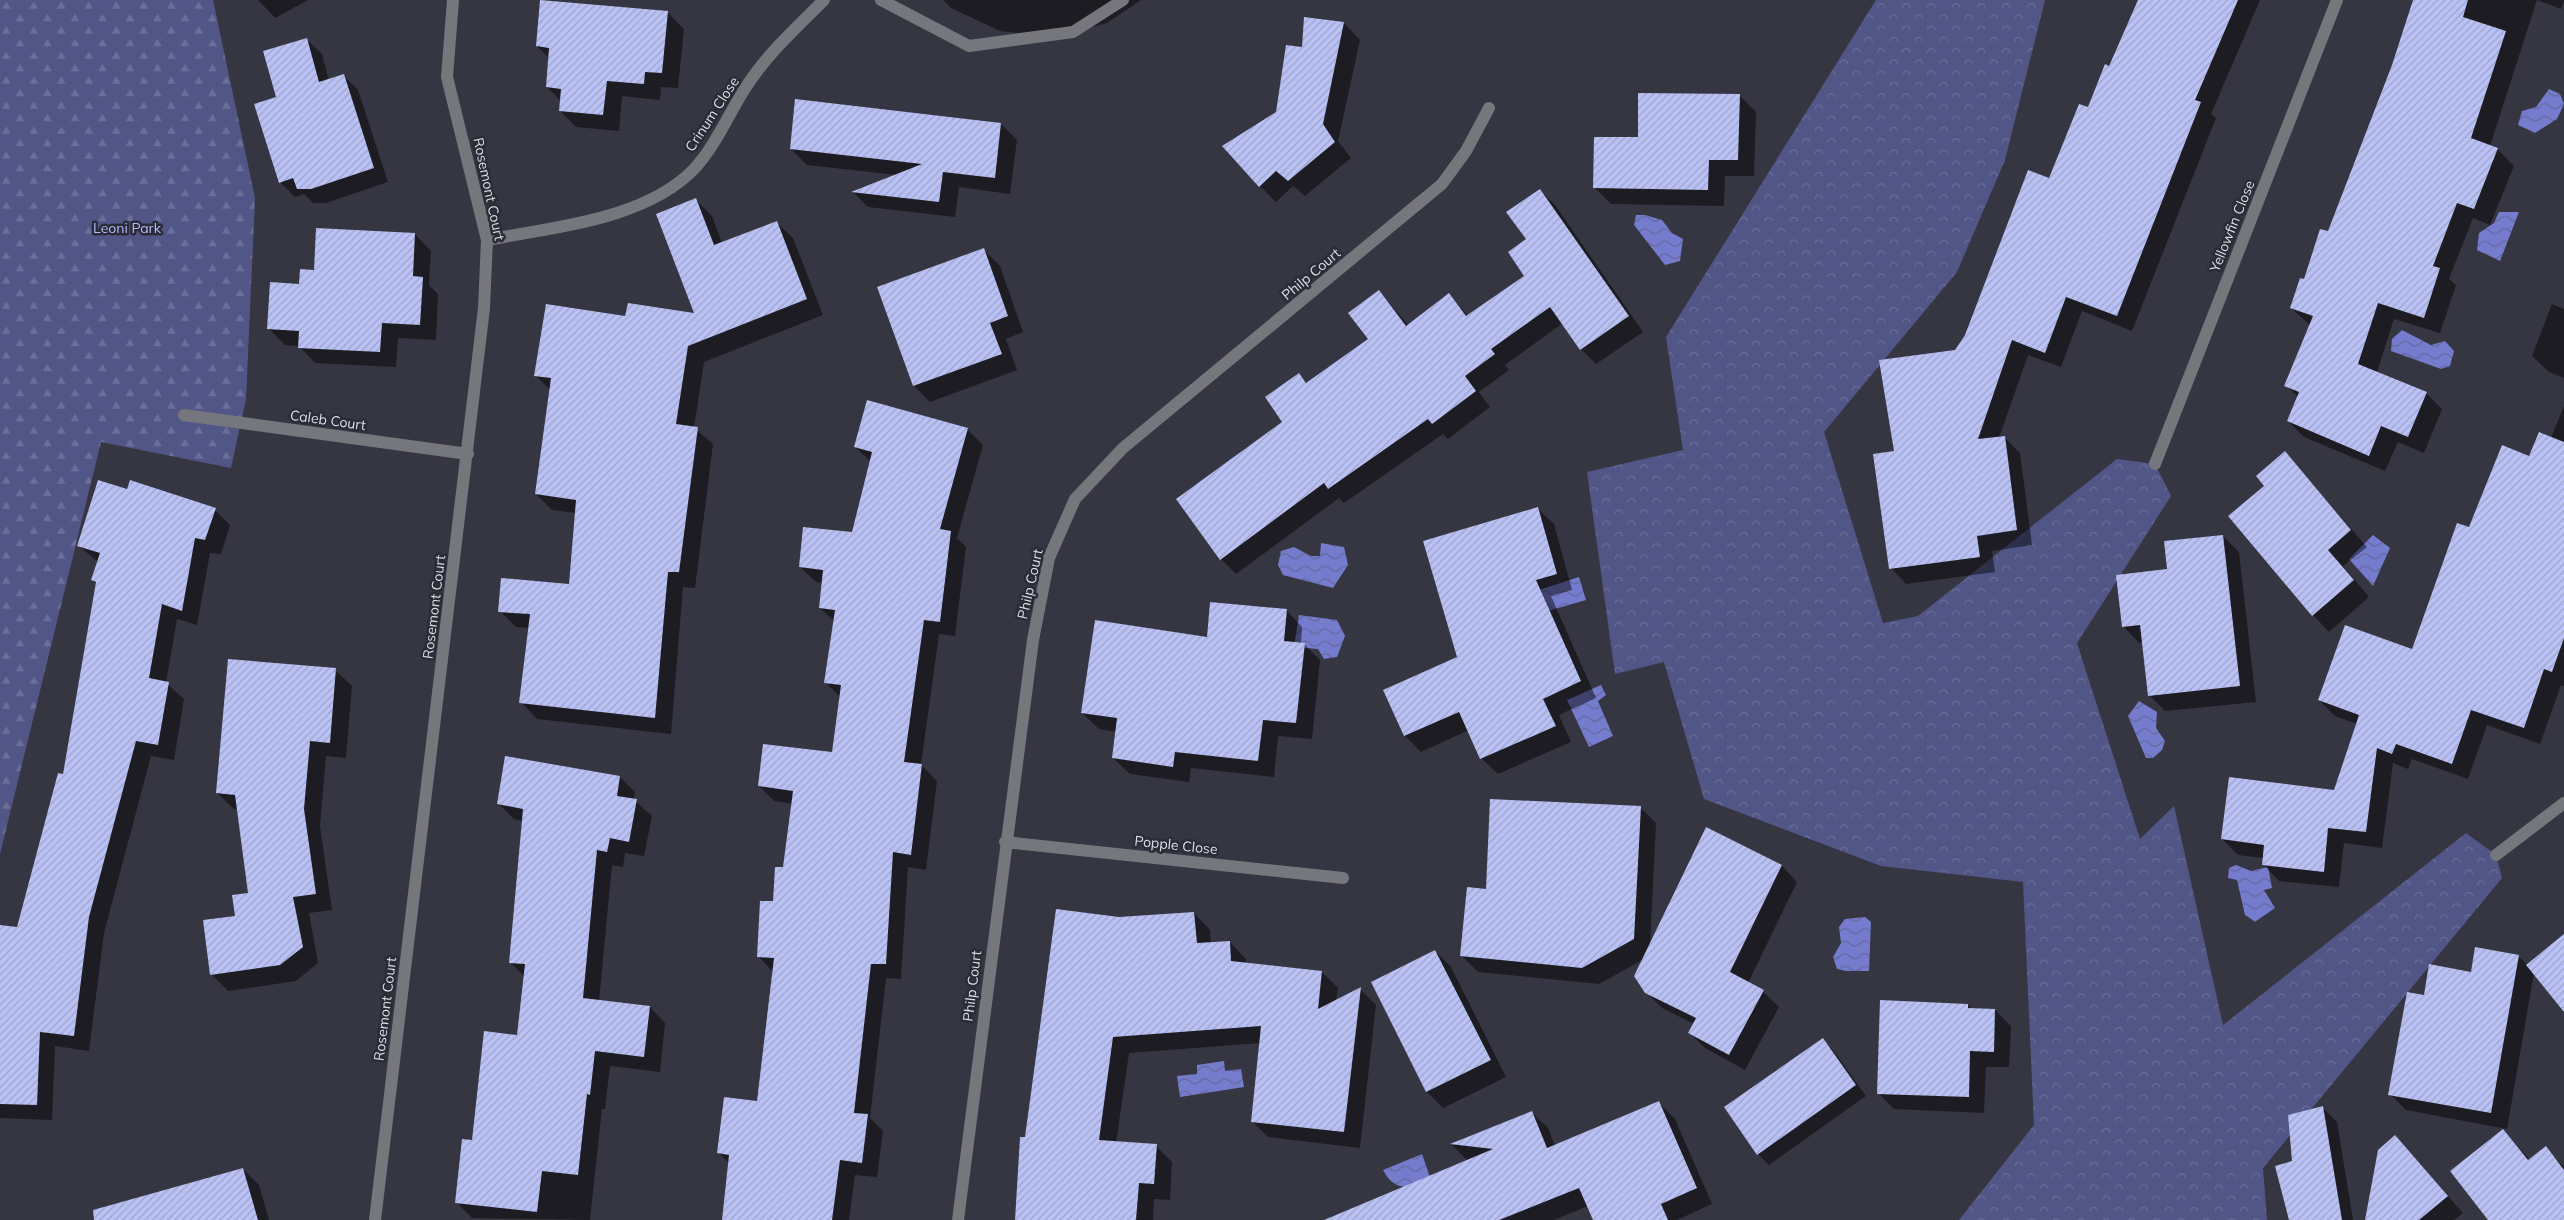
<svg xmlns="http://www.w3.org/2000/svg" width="2564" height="1220" font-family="Mulish,sans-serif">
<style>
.forest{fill:url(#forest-firs)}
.park{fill:url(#park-crowns)}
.water{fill:url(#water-waves)}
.shadow{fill:#0007}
.building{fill:url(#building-hatch)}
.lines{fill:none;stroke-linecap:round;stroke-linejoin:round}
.minor{stroke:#76777c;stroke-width:12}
.labels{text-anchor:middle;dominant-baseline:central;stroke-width:5;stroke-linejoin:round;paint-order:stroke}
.street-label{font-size:14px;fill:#dedfe6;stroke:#2b2c37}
.park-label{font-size:14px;fill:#b3bcfc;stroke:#2b2c37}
</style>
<defs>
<pattern id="forest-firs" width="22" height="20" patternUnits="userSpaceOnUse" patternTransform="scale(1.25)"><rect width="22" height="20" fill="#515687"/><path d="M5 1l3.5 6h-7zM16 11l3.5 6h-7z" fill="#6a6e98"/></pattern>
<pattern id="park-crowns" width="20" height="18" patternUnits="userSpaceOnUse" patternTransform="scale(1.25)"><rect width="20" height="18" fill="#515687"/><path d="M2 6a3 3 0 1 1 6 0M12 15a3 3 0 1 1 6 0" fill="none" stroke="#6a6e98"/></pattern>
<pattern id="water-waves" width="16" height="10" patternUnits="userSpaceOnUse" patternTransform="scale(1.25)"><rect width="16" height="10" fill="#757ccd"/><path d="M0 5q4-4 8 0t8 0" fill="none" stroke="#64689d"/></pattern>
<pattern id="building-hatch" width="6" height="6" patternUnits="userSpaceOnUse" patternTransform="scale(1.25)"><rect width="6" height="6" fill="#bac1f4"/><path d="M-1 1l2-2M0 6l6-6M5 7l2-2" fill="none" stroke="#9ca2c8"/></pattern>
</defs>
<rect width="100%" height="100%" fill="#353641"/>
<path class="forest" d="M 0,0 L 213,0 L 255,198 L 246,399 L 231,468 L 101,442 L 0,854 Z"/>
<path class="park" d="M 1876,0 L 2045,0 L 2005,160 L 1957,272 L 1824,432 L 1883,623 L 1918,616 L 2117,459 L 2155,464 L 2171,496 L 2077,643 L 2140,839 L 2174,806 L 2223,1025 L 2466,833 L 2496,855 L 2502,878 L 2263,1168 L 2267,1220 L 1959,1220 L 2034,1125 L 2023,882 L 1881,866 L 1704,799 L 1664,662 L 1615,674 L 1587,472 L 1683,450 L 1666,337 Z"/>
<path class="water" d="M 2549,89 L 2560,94 L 2564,104 L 2557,119 L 2535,133 L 2518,125 L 2522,111 L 2536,107 Z
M 2499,212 L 2519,212 L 2500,261 L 2477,250 L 2479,233 L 2494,223 Z
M 1636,215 L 1645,215 L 1662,220 L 1672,233 L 1683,239 L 1680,261 L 1665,265 L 1634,225 Z
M 2402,330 L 2431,345 L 2445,341 L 2454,351 L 2450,366 L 2441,369 L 2391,351 L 2392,339 Z
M 2373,535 L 2390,548 L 2373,586 L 2349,559 Z
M 1321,543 L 1344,547 L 1348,565 L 1333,588 L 1283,575 L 1278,565 L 1281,551 L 1294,547 L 1311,556 L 1320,556 Z
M 1579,577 L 1586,600 L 1541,613 L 1533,592 Z
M 1299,615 L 1337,620 L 1345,636 L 1337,657 L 1324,659 L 1318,649 L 1294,647 Z
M 1601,685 L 1606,695 L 1598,701 L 1613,736 L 1589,747 L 1567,700 Z
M 2139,701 L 2157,712 L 2156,728 L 2165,741 L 2162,750 L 2153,758 L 2146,758 L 2128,716 Z
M 2236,865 L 2251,871 L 2268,867 L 2272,888 L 2264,890 L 2275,908 L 2255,922 L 2245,915 L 2237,880 L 2228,878 L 2229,868 Z
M 1865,917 L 1871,922 L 1869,971 L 1846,971 L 1837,969 L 1833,957 L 1841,943 L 1839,927 L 1845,919 Z
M 1224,1061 L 1225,1071 L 1241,1069 L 1244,1087 L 1180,1097 L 1177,1076 L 1197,1074 L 1197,1065 Z
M 1422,1154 L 1432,1183 C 1409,1187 1395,1193 1383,1170 Z"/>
<path class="shadow" d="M 258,0 L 308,0 L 275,18 Z
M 943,0 L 1141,0 L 1107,23 L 1054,37 L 1000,31 L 951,8 Z
M 2139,0 L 2260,0 L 2211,114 L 2216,118 L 2132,331 L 2082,311 L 2061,367 L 2028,355 L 1999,438 L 2004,437 L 2020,453 L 2032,545 L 1992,551 L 1995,572 L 1906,584 L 1891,568 L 1895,452 L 1956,352 L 2089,109 Z
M 2414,0 L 2537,0 L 2490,146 L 2497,149 L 2514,166 L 2490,225 L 2473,218 L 2449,279 L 2456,285 L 2440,333 L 2394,319 L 2377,372 L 2426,393 L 2442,409 L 2424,453 L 2398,442 L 2385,471 L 2304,437 L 2288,421 L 2298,397 L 2286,385 L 2310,325 L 2291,308 L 2329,233 L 2393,65 Z
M 2537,0 L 2564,0 L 2564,1 L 2561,9 Z
M 667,12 L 684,29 L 678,88 L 661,87 L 660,100 L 622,96 L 619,131 L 576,127 L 560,111 L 561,101 L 547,87 L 549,58 L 537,46 Z
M 1344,23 L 1360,40 L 1338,141 L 1351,158 L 1305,196 L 1293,186 L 1276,202 L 1260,186 L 1277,112 L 1303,49 Z
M 307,40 L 322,54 L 329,81 L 344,76 L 358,90 L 388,182 L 326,203 L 313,203 L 304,194 L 295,197 L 281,183 L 255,105 L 277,97 Z
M 1740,96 L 1756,112 L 1754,176 L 1725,176 L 1724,206 L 1611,204 L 1594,187 L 1639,139 Z
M 1001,124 L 1017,140 L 1010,194 L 959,187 L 955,217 L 868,207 L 853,192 L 897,175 L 807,165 L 791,149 Z
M 1540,190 L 1555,205 L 1643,332 L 1596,364 L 1581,349 L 1563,323 L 1505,365 L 1509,370 L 1479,392 L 1490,407 L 1448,439 L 1443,434 L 1344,503 L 1339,498 L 1236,574 L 1221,559 L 1284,422 L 1299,375 L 1307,383 L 1370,340 L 1379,291 L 1408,325 L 1449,295 L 1468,316 L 1526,276 L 1528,240 Z
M 696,200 L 712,216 L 722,243 L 776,222 L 793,238 L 823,315 L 704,362 L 694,428 L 713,444 L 695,588 L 683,587 L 671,734 L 537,719 L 521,702 L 530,628 L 516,627 L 500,611 L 571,585 L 576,513 L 552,510 L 536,494 L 550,390 L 535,375 L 626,317 L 696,315 Z
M 415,234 L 431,251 L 429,285 L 438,294 L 436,340 L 398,338 L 396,367 L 315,363 L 299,346 L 285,345 L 269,329 L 316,271 Z
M 984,250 L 1000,266 L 1023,332 L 1006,339 L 1017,370 L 930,402 L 914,386 L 879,288 Z
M 2552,304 L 2564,309 L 2564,378 L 2549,372 L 2532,356 Z
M 2564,406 L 2564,686 L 2561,685 L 2540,744 L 2487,725 L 2468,779 L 2412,759 L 2408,769 L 2393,763 L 2382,848 L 2344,843 L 2339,887 L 2279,881 L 2263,864 L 2263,858 L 2238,855 L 2222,839 L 2335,791 L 2357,724 L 2335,716 L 2319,700 L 2412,650 L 2469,528 L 2530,458 L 2551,438 Z
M 967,429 L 983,445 L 957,538 L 966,547 L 955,636 L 939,634 L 921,765 L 937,781 L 926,870 L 908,867 L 901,979 L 886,978 L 870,1118 L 883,1131 L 877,1177 L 855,1175 L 849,1220 L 723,1220 L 729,1163 L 718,1152 L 758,1102 L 773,972 L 758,956 L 784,869 L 793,804 L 774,801 L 759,786 L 833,754 L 841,698 L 825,682 L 834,621 L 820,608 L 823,583 L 816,582 L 800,567 L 853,534 L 871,462 L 855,447 Z
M 2285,453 L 2367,547 L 2343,566 L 2369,597 L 2329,632 L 2313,615 L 2266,486 Z
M 128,490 L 215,510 L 230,525 L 221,554 L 210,553 L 197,625 L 177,619 L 166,683 L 184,699 L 174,760 L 151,756 L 104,933 L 89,1051 L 55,1046 L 52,1120 L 0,1118 L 0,927 L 18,929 L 64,775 L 97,585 L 92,580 L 98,562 L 78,545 Z
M 1537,508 L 1554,524 L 1572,590 L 1551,596 L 1596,698 L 1559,715 L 1571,742 L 1498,774 L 1481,758 L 1469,730 L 1421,752 L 1405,736 L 1458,657 Z
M 2223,536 L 2239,552 L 2256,702 L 2165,711 L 2149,695 L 2143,642 L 2139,643 L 2123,626 L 2169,570 Z
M 1286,610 L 1302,627 L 1301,644 L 1304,644 L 1320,660 L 1312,739 L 1278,736 L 1274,777 L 1191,768 L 1189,782 L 1130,774 L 1113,758 L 1117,732 L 1099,729 L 1082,713 L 1208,638 Z
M 335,670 L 352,686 L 346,758 L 326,756 L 320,826 L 332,910 L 309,913 L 318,963 L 296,981 L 228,991 L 212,975 L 204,921 L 236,917 L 249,894 L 238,809 L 234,809 L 217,793 Z
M 620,777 L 635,792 L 634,800 L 652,816 L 644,856 L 625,853 L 623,867 L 612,865 L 599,1001 L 650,1007 L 665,1023 L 660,1072 L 610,1066 L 605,1109 L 602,1109 L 590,1220 L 472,1218 L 457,1203 L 473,1142 L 518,1036 L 525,977 L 510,962 L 523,821 L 514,819 L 498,803 Z
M 1640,807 L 1656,823 L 1650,946 L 1707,829 L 1782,866 L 1797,882 L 1748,983 L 1763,992 L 1779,1007 L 1745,1070 L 1705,1048 L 1690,1033 L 1694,1024 L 1662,1008 L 1646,992 L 1644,959 L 1599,984 L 1478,972 L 1461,955 L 1487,890 Z
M 1194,913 L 1210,930 L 1211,944 L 1230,942 L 1246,959 L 1246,964 L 1322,972 L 1338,988 L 1336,1001 L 1360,989 L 1376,1005 L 1360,1148 L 1268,1137 L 1252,1121 L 1261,1043 L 1129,1053 L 1116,1143 L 1156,1146 L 1172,1162 L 1170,1200 L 1154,1199 L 1153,1220 L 1016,1220 L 1026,1138 L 1119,919 Z
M 2564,935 L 2564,1010 L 2534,973 L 2507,1129 L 2406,1110 L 2390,1094 L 2425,996 L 2472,973 L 2518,956 L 2528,965 Z
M 1435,951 L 1451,967 L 1506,1077 L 1443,1108 L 1427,1092 L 1373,983 Z
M 1968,1005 L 1972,1009 L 1995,1010 L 2011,1026 L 2009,1067 L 1986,1067 L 1984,1113 L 1894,1109 L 1878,1093 Z
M 1822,1039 L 1833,1050 L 1866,1096 L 1769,1165 L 1758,1154 Z
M 1659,1103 L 1675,1119 L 1712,1204 L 1677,1220 L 1594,1220 L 1588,1206 L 1554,1220 L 1331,1220 L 1468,1161 L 1452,1145 L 1531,1112 L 1548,1128 L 1555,1146 Z
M 2323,1108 L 2337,1122 L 2353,1220 L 2290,1220 L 2293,1162 Z
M 2503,1131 L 2530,1160 L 2545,1148 L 2564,1167 L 2564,1220 L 2489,1220 Z
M 2395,1137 L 2463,1213 L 2454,1220 L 2367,1220 Z
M 243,1169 L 259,1185 L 269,1220 L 99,1220 Z"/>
<path class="building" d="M 540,0 L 668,11 L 662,73 L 645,72 L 644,84 L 607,81 L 603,115 L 559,111 L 561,89 L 546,87 L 549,48 L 536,46 Z
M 2138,0 L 2238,0 L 2195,100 L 2201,102 L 2117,316 L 2066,297 L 2045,353 L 2012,340 L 1978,439 L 2005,436 L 2017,530 L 1977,536 L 1980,557 L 1889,569 L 1873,454 L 1894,451 L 1879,360 L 1955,350 L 1965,335 L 2028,170 L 2049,178 L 2079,104 L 2088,107 L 2105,64 L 2109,66 Z
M 2413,0 L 2468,0 L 2463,17 L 2506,31 L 2471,138 L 2498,148 L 2474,209 L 2457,203 L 2433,266 L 2440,268 L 2424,318 L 2378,303 L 2358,364 L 2427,392 L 2408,437 L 2381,426 L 2369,456 L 2287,421 L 2299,392 L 2284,386 L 2313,316 L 2290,308 L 2300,278 L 2304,279 L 2320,229 L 2328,231 L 2392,65 Z
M 1304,17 L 1344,22 L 1323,124 L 1335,142 L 1288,181 L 1276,171 L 1259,187 L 1222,146 L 1276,112 L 1286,45 L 1302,47 Z
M 307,38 L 319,82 L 344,74 L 374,168 L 311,189 L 297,189 L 293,178 L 279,183 L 254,104 L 276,97 L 263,51 Z
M 1638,93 L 1740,94 L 1738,160 L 1709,160 L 1708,190 L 1593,188 L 1594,137 L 1638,137 Z
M 795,99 L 1001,123 L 995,178 L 943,172 L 939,202 L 851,192 L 922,164 L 790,149 Z
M 1540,189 L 1629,316 L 1580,350 L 1550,307 L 1491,349 L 1495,354 L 1465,376 L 1476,391 L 1432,424 L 1428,419 L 1328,489 L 1324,483 L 1220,560 L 1176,499 L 1282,422 L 1265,397 L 1299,373 L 1306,383 L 1368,339 L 1348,313 L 1379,290 L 1406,326 L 1449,293 L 1466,316 L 1524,276 L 1508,252 L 1526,239 L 1506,212 Z
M 696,198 L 714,245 L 777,221 L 807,299 L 688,346 L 676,424 L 698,427 L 679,572 L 668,572 L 655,718 L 519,703 L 530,614 L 498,612 L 501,578 L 569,584 L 576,500 L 535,494 L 551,378 L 534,376 L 546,304 L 625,316 L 628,303 L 694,313 L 656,214 Z
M 316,228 L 415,233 L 413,276 L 423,277 L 420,325 L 382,323 L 380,352 L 298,348 L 299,331 L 267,329 L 270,282 L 299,284 L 300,269 L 314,270 Z
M 984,248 L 1008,316 L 990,323 L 1002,354 L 913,386 L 877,287 Z
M 867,400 L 968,428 L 940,529 L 951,531 L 940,622 L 924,620 L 904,762 L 922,764 L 911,855 L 893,852 L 886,964 L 871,964 L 854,1113 L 868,1114 L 862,1163 L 840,1160 L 832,1220 L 722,1220 L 729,1155 L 717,1153 L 724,1097 L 757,1101 L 774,958 L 757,957 L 760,901 L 773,901 L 775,867 L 783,867 L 793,791 L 758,786 L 763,744 L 832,752 L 841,685 L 824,683 L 835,610 L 819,608 L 823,570 L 799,567 L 803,527 L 852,532 L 872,452 L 854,447 Z
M 2539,432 L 2564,442 L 2564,638 L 2552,672 L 2544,669 L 2524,728 L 2471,710 L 2452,764 L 2396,744 L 2392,754 L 2377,748 L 2366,832 L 2328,828 L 2324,872 L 2262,865 L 2264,845 L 2221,839 L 2229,777 L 2334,790 L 2359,715 L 2318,700 L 2345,625 L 2412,649 L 2457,523 L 2469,527 L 2502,445 L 2529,456 Z
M 2285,451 L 2351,530 L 2328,550 L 2354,580 L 2312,616 L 2228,516 L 2264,486 L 2256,476 Z
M 98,480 L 127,489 L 130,480 L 216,508 L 205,540 L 195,538 L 182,611 L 162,604 L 149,678 L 169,682 L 158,745 L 136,741 L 89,917 L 74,1036 L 40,1032 L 37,1105 L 0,1104 L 0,925 L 17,927 L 58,773 L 63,774 L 96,582 L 91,580 L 100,553 L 77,546 Z
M 1538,507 L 1557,574 L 1536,580 L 1581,681 L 1543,699 L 1556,726 L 1480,759 L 1459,712 L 1404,736 L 1383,690 L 1457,657 L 1423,541 Z
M 2223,535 L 2240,686 L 2148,696 L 2140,625 L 2122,627 L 2116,575 L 2167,569 L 2164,541 Z
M 1210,602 L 1287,609 L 1284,641 L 1305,643 L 1296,723 L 1263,720 L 1258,761 L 1175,752 L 1173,767 L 1112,758 L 1117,718 L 1081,713 L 1095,620 L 1207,637 Z
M 228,659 L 336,668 L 330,743 L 310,741 L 304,809 L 316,894 L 293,897 L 303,947 L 280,965 L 210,975 L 203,920 L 235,916 L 232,895 L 248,893 L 235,795 L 216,793 Z
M 505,756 L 620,776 L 617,796 L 637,799 L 629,842 L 610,838 L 607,852 L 597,850 L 583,998 L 650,1006 L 644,1057 L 595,1051 L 590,1095 L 587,1094 L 578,1175 L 542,1171 L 537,1212 L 455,1203 L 462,1139 L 472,1140 L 484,1031 L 517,1035 L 525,964 L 509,963 L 523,809 L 497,804 Z
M 1490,799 L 1641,806 L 1634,939 L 1582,968 L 1460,956 L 1467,887 L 1486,889 Z
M 1706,827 L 1782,865 L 1730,972 L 1764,990 L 1729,1055 L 1688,1033 L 1696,1018 L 1645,993 L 1634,976 Z
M 1056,909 L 1119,917 L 1194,912 L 1197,943 L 1230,941 L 1231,961 L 1322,971 L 1318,1009 L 1361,987 L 1344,1132 L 1251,1122 L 1261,1026 L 1113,1037 L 1099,1140 L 1157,1144 L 1154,1184 L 1139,1183 L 1136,1220 L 1015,1220 L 1020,1137 L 1025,1137 Z
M 2564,934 L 2564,1012 L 2526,965 Z
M 2475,947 L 2519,955 L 2491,1113 L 2388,1095 L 2407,992 L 2424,995 L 2429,964 L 2471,972 Z
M 1435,950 L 1491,1060 L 1426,1092 L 1371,982 Z
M 1880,1000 L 1968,1004 L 1968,1008 L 1995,1009 L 1994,1052 L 1970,1051 L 1969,1097 L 1877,1094 Z
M 1823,1038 L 1856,1085 L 1757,1155 L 1724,1107 Z
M 1659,1101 L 1697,1188 L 1661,1204 L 1668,1220 L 1593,1220 L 1579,1188 L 1499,1220 L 1324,1220 L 1493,1149 L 1450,1144 L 1532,1111 L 1547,1148 Z
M 2323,1106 L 2342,1220 L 2289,1220 L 2275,1166 L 2292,1161 L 2288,1115 Z
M 2503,1129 L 2528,1160 L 2546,1146 L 2564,1170 L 2564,1220 L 2488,1220 L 2450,1171 Z
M 2395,1135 L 2448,1196 L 2419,1220 L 2365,1220 L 2378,1150 Z
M 243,1168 L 258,1220 L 94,1220 L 93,1210 Z"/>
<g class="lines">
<path class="minor" d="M 881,0 L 969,46 L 1073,32 L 1123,0
M 487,240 C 553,227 646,220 695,168 C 716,145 729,113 746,87 C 767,54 796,28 824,0
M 184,415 L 468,454
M 2155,464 L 2337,0
M 1005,842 L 1343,878
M 2496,855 L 2564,803
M 375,1220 L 484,308 L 487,240 L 447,77 L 453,0
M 958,1220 L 1033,640 L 1049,558 L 1075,499 L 1123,448 L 1442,184 L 1466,151 L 1489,108"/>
</g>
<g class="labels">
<g class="street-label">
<text transform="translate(712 114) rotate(-57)">Crinum Close</text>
<text transform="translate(489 189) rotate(78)">Rosemont Court</text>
<text transform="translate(2232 226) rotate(-68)">Yellowfin Close</text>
<text transform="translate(1311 274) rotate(-40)">Philp Court</text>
<text transform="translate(328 420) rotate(8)">Caleb Court</text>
<text transform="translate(1030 584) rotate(-77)">Philp Court</text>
<text transform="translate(434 607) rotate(-83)">Rosemont Court</text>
<text transform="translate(1176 845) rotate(6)">Popple Close</text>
<text transform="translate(972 986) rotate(-83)">Philp Court</text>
<text transform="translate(385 1009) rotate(-83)">Rosemont Court</text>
</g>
<g class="park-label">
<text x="127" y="228">Leoni Park</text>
</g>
</g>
</svg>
